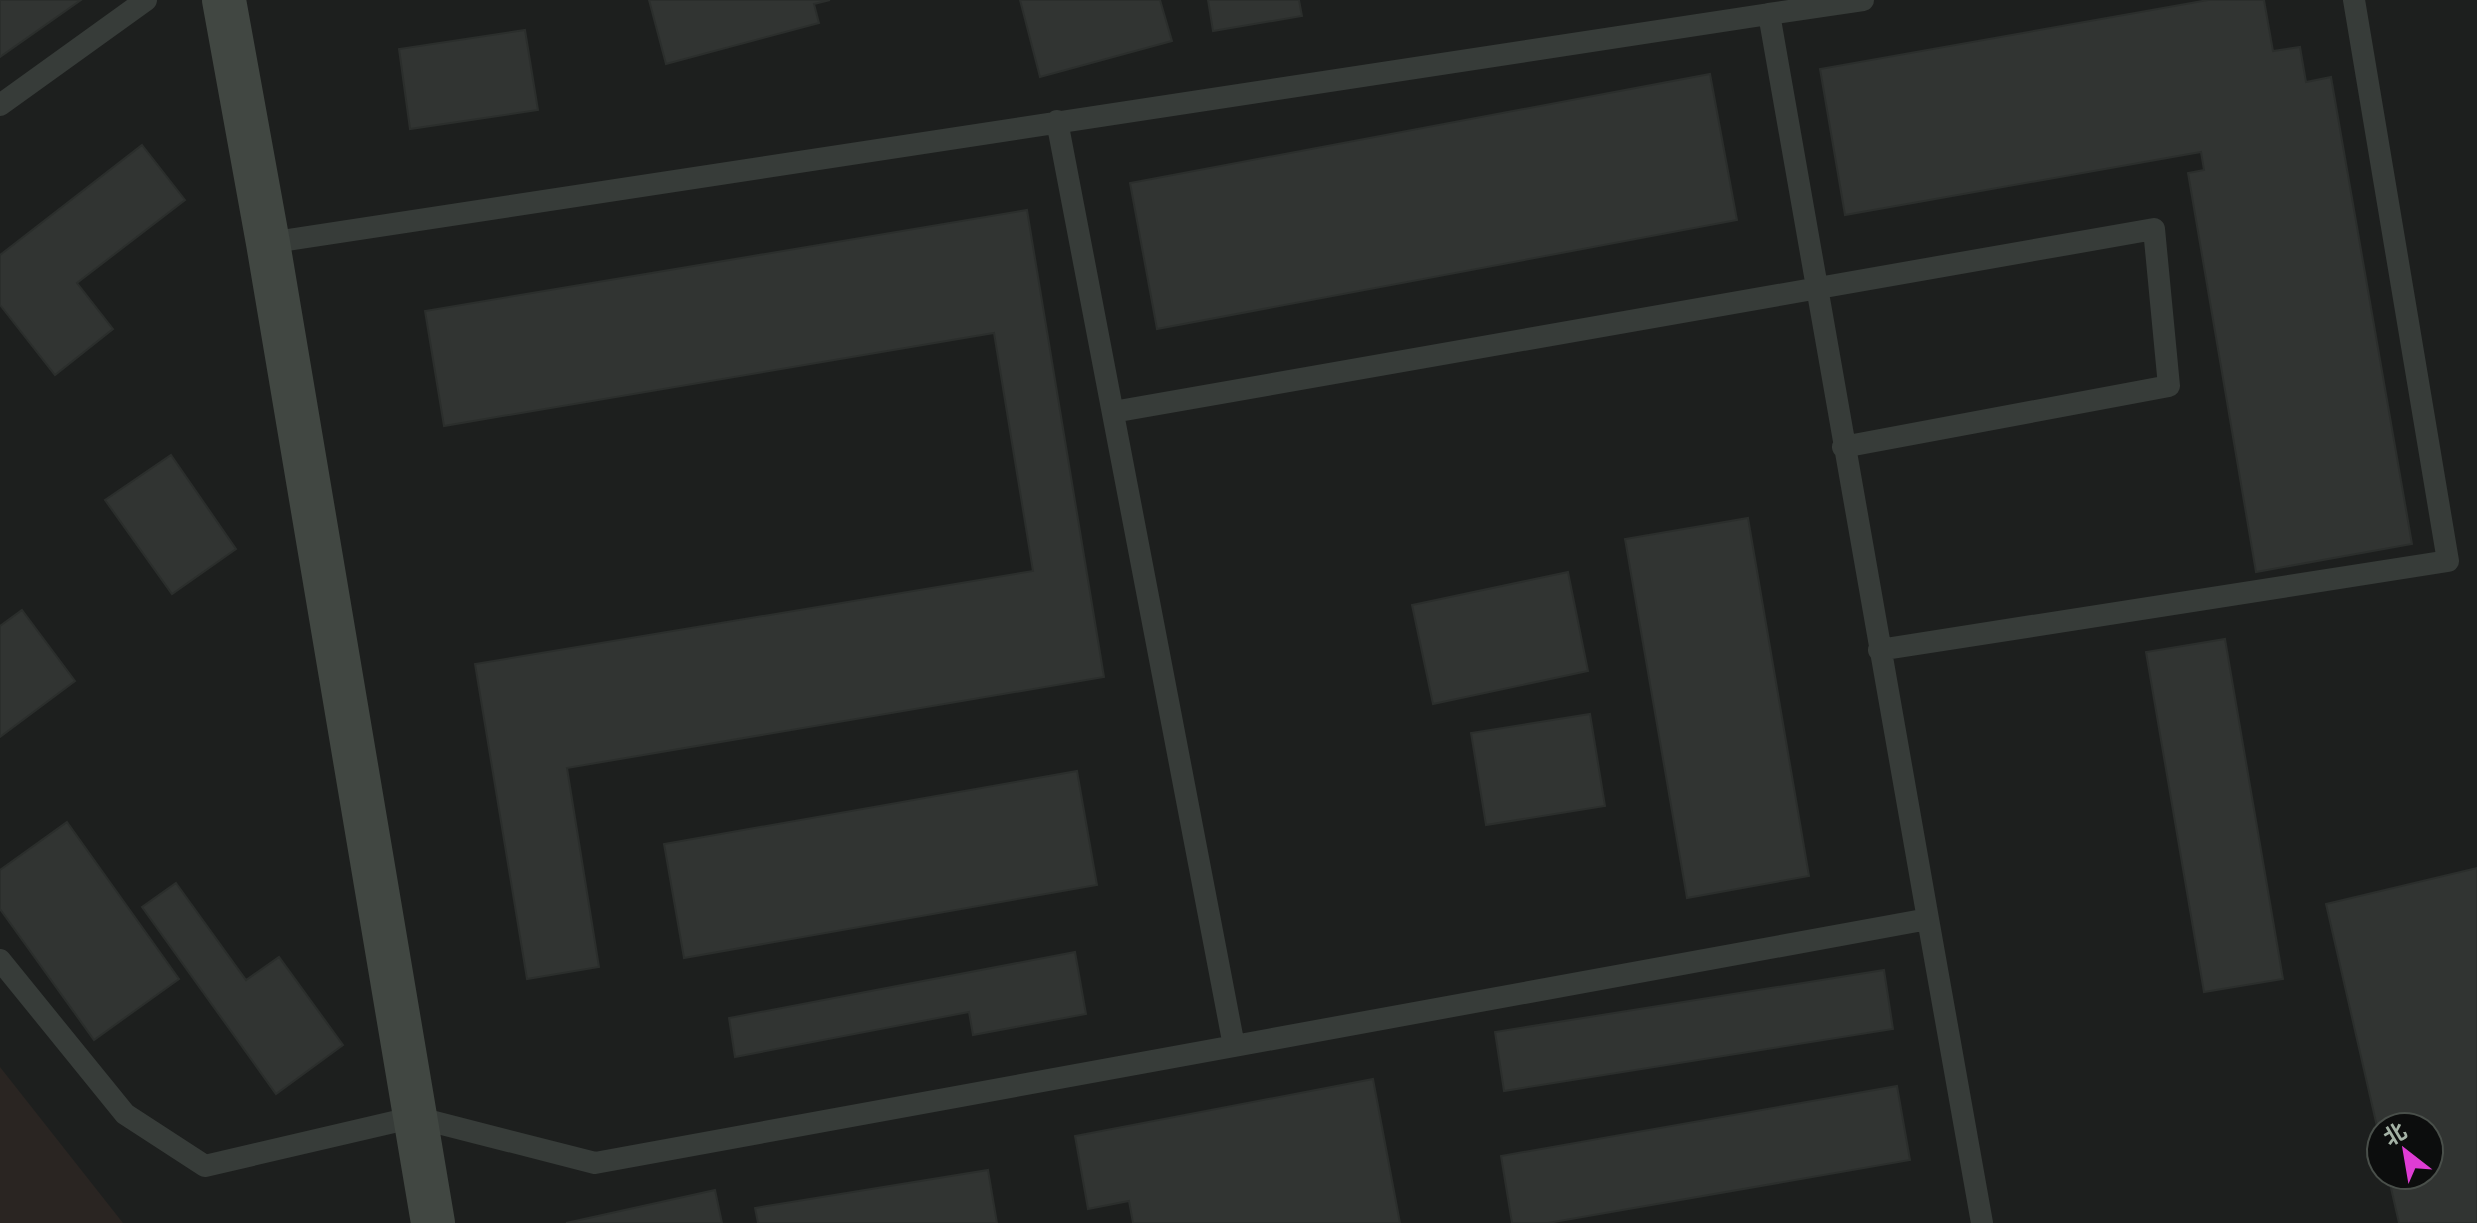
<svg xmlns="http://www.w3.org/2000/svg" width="2477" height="1223" font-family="Lato,'Noto Sans SC',sans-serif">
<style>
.built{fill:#1d1f1e;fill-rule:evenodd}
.pitch{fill:#2a2522}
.building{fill:#313432;stroke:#2b2e2c;stroke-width:2}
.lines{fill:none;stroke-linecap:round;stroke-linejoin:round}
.lane{stroke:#373c39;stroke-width:22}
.secondary{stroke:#414742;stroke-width:44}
</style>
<rect width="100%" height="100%" fill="#111212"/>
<path class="built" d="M 0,0 L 2477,0 L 2477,1223 L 0,1223 ZM 2381,1127 L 2429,1127 L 2429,1175 L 2381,1175 Z"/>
<path class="pitch" d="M 0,1067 L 123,1223 L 0,1223 Z"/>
<path class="building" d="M 0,0 L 81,0 L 0,57 Z
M 649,0 L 830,0 L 814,4 L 819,23 L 666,64 Z
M 1020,0 L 1160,0 L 1172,41 L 1040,77 Z
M 1208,0 L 1299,0 L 1302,16 L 1213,31 Z
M 2208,0 L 2264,0 L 2273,51 L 2300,47 L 2306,82 L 2331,77 L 2412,544 L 2256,572 L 2188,173 L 2204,170 L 2201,152 L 1845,215 L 1820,69 Z
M 525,30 L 538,110 L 410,129 L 399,49 Z
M 1710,74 L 1737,220 L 1157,329 L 1130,183 Z
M 142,145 L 185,200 L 77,283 L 113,329 L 55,375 L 0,305 L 0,255 Z
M 1027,210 L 1104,677 L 567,768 L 599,967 L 527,979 L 475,664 L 1033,571 L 994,333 L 444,426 L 425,311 Z
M 171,455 L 236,549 L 172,594 L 105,500 Z
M 1748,518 L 1809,876 L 1687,898 L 1625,539 Z
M 1568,572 L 1588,671 L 1433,704 L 1412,605 Z
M 22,610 L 75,681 L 0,737 L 0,626 Z
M 2225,639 L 2283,979 L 2204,992 L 2146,652 Z
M 1590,714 L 1605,806 L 1486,825 L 1471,733 Z
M 1077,771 L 1097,885 L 684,958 L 664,844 Z
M 67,822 L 179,979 L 94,1040 L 0,909 L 0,870 Z
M 2477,868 L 2477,1223 L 2399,1223 L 2388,1175 L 2429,1175 L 2429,1127 L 2381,1127 L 2381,1144 L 2326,904 Z
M 176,883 L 246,980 L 279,957 L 343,1045 L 276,1094 L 142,907 Z
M 1075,952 L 1086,1014 L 973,1035 L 969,1012 L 735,1057 L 729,1018 Z
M 1884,970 L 1893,1029 L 1504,1091 L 1495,1032 Z
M 1373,1079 L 1400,1223 L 1133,1223 L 1129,1201 L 1088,1209 L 1075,1136 Z
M 1897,1086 L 1910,1160 L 1548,1223 L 1512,1223 L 1501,1156 Z
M 988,1170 L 997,1223 L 758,1223 L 755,1208 Z
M 715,1190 L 722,1223 L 566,1223 Z"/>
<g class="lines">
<path class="lane" d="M 1769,14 L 1863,0
M 0,105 L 146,0
M 1057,121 L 1234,1046
M 268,243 L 1769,14 L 1928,919
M 1113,412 L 2154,229 L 2169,386 L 1843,447
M 1879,650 L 2448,561 L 2354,0
M 0,960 L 125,1114 L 205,1166 L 415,1117 L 595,1163 L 1928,919 L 1982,1223"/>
<path class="secondary" d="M 224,0 L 268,243 L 433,1223"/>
</g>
<g transform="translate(2405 1151) rotate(329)"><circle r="38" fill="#0c0d0d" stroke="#494f4a" stroke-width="2"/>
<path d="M0-6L14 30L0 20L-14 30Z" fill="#df3cd4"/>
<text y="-12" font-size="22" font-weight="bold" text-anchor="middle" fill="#a4b2a5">北</text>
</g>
</svg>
